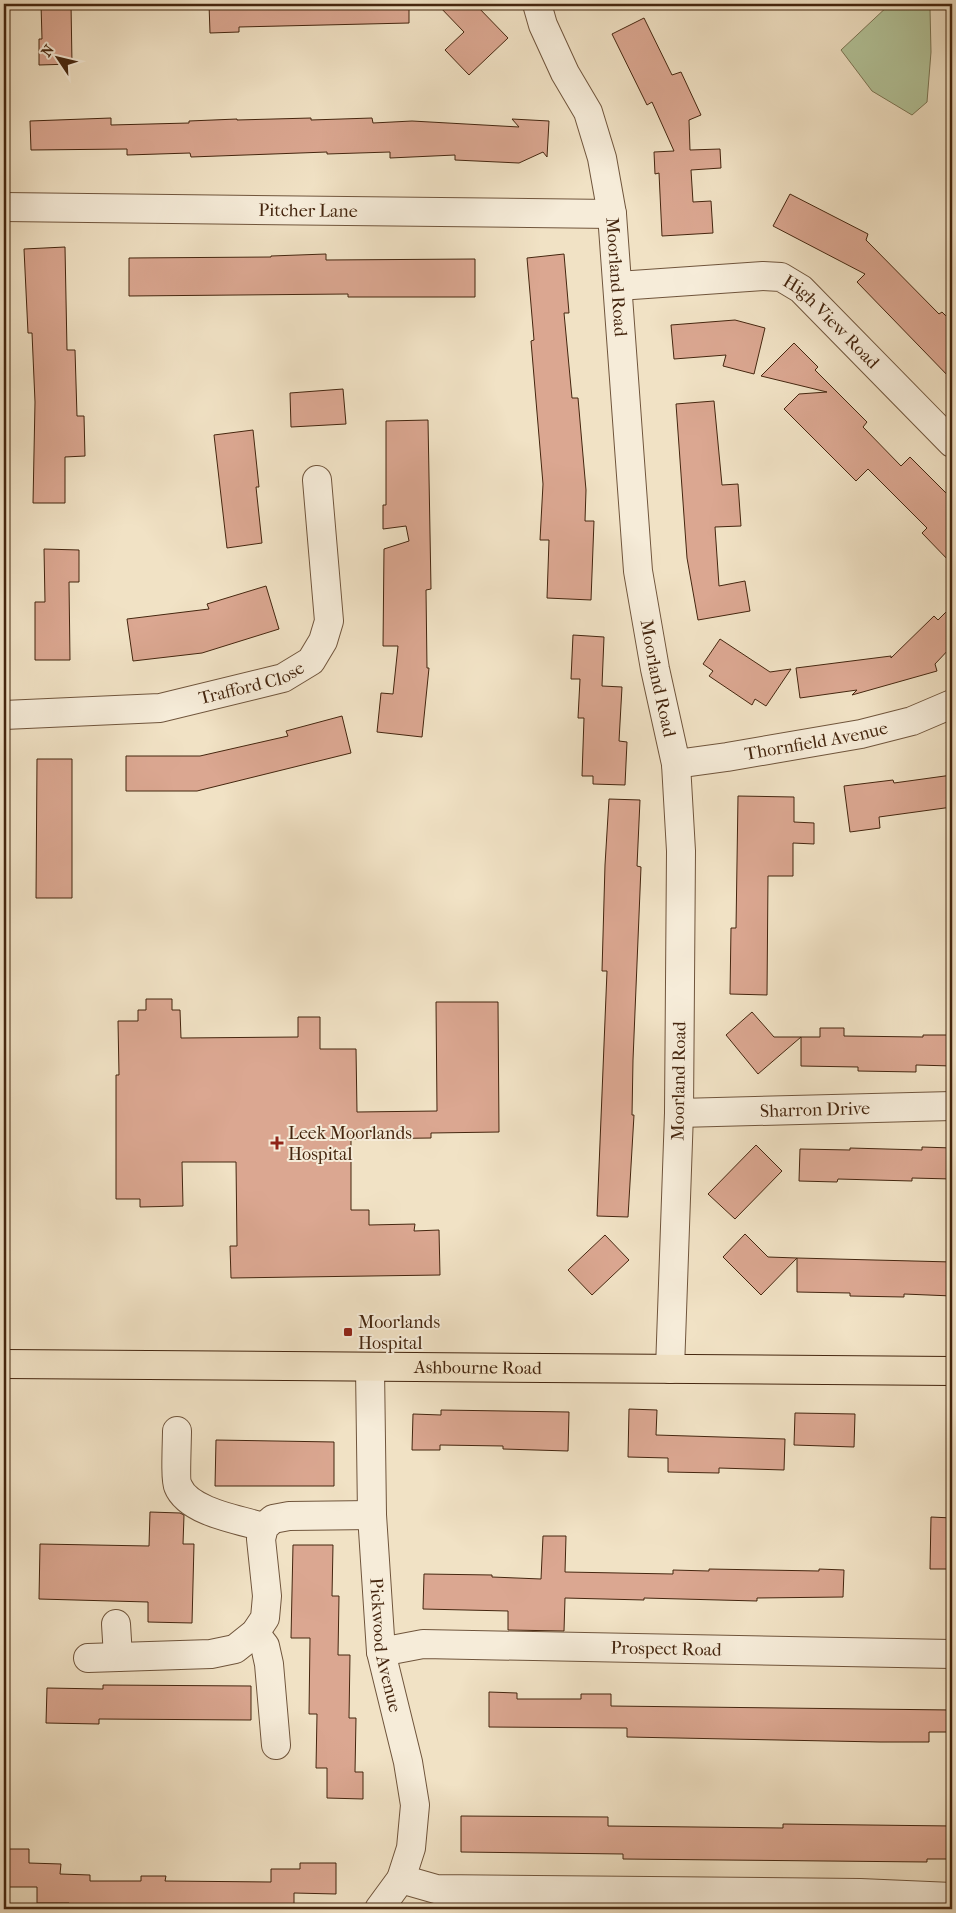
<svg xmlns="http://www.w3.org/2000/svg" width="956" height="1913" font-family="'IM FELL French Canon',serif">
<style>
.green{fill:#b3c49a;stroke:#7c7554}
.building{fill:#dba791;stroke:#45260f}
.lines{fill:none;stroke-linecap:round;stroke-linejoin:round}
.minor-casing{stroke:#70553c;stroke-width:30}
.highway-casing{stroke:#45260f;stroke-width:30}
.minor{stroke:#f6ecd9;stroke-width:28}
.highway{stroke:#f1e2c5;stroke-width:28}
.poi-dot{fill:#8f2418;stroke:#f6ecd9;stroke-width:2}
.labels{text-anchor:middle;dominant-baseline:central;stroke-width:4;stroke-linejoin:round;paint-order:stroke}
.street-label{font-size:18px;fill:#45260f;stroke:#f6ecd9}
.poi-label{font-size:18px;fill:#45260f;stroke:#f6ecd9;text-anchor:start}
</style>
<rect width="100%" height="100%" fill="#f1e2c5"/>
<filter id="stains"><feTurbulence type="fractalNoise" baseFrequency=".004" numOctaves="4"/><feColorMatrix values="0 0 0 0 .2 0 0 0 0 .09 0 0 0 0 .02 0 0 0 .5 -.17"/></filter>
<radialGradient id="worn" r=".72"><stop offset=".6" stop-color="#630" stop-opacity="0"/><stop offset="1" stop-color="#630" stop-opacity=".3"/></radialGradient>
<path class="green" d="M 890,4 L 915,4 L 930,9 L 931,52 L 927,102 L 912,115 L 872,91 L 841,50 Z"/>
<path class="building" d="M 41,4 L 71,4 L 72,64 L 39,65 L 39,39 L 42,39 Z
M 209,4 L 409,4 L 409,23 L 239,27 L 239,32 L 210,33 Z
M 437,4 L 475,4 L 508,38 L 469,75 L 445,50 L 464,32 Z
M 644,18 L 672,75 L 681,72 L 701,115 L 689,120 L 690,150 L 720,149 L 721,168 L 691,170 L 693,202 L 711,201 L 713,233 L 662,236 L 659,173 L 655,174 L 654,152 L 674,151 L 652,102 L 647,105 L 612,34 Z
M 111,118 L 111,125 L 189,123 L 189,121 L 237,119 L 237,120 L 311,118 L 311,120 L 372,118 L 373,123 L 412,121 L 519,127 L 512,119 L 549,121 L 547,157 L 543,152 L 519,163 L 455,160 L 455,155 L 390,158 L 390,152 L 327,154 L 327,152 L 191,157 L 190,153 L 127,155 L 127,149 L 31,150 L 30,121 Z
M 790,194 L 868,234 L 866,240 L 939,314 L 942,312 L 952,322 L 952,380 L 857,282 L 865,274 L 773,226 Z
M 65,247 L 67,350 L 75,350 L 77,416 L 84,416 L 85,456 L 65,457 L 65,503 L 33,503 L 35,402 L 32,333 L 28,333 L 24,249 Z
M 326,254 L 326,260 L 475,259 L 475,297 L 348,297 L 348,294 L 129,296 L 129,258 L 271,257 L 271,256 Z
M 564,254 L 569,313 L 564,313 L 572,398 L 578,398 L 586,490 L 585,521 L 594,521 L 591,600 L 547,598 L 549,540 L 540,540 L 543,484 L 531,341 L 534,340 L 527,258 Z
M 735,320 L 765,328 L 754,374 L 723,366 L 726,355 L 674,359 L 671,325 Z
M 794,343 L 818,367 L 815,370 L 867,422 L 863,427 L 901,466 L 910,457 L 952,499 L 952,564 L 922,533 L 927,528 L 868,469 L 856,481 L 784,409 L 799,394 L 827,392 L 761,376 Z
M 343,389 L 346,424 L 291,427 L 290,393 Z
M 714,401 L 722,485 L 738,484 L 741,526 L 715,527 L 719,586 L 745,581 L 750,611 L 698,620 L 687,558 L 676,404 Z
M 428,420 L 431,589 L 426,590 L 427,668 L 429,668 L 422,737 L 377,732 L 381,693 L 393,694 L 398,646 L 383,646 L 384,549 L 409,541 L 406,526 L 383,529 L 383,505 L 386,505 L 386,421 Z
M 253,430 L 259,487 L 256,487 L 262,543 L 227,548 L 214,435 Z
M 44,549 L 79,550 L 79,582 L 69,582 L 70,660 L 35,660 L 35,602 L 45,602 Z
M 266,586 L 279,629 L 202,653 L 133,661 L 127,619 L 209,609 L 207,604 Z
M 952,606 L 952,646 L 935,664 L 937,671 L 852,695 L 857,690 L 800,698 L 796,668 L 891,656 L 891,658 L 934,616 L 938,620 Z
M 573,635 L 604,637 L 602,686 L 622,687 L 619,741 L 627,742 L 625,785 L 593,784 L 593,776 L 582,776 L 584,718 L 578,718 L 580,679 L 571,679 Z
M 720,639 L 770,672 L 791,669 L 766,706 L 755,699 L 752,705 L 709,676 L 713,671 L 703,664 Z
M 342,716 L 351,753 L 197,791 L 126,791 L 126,756 L 200,756 L 288,736 L 286,731 Z
M 37,759 L 72,759 L 72,898 L 36,898 Z
M 952,775 L 952,807 L 879,817 L 880,828 L 850,832 L 844,786 L 893,780 L 894,783 Z
M 738,796 L 794,797 L 794,822 L 814,823 L 814,844 L 793,843 L 793,876 L 768,876 L 767,995 L 730,994 L 731,928 L 736,928 Z
M 609,799 L 640,800 L 637,866 L 641,867 L 633,1060 L 632,1115 L 634,1115 L 628,1217 L 597,1216 L 607,971 L 602,971 L 605,865 Z
M 146,999 L 172,999 L 172,1010 L 180,1010 L 181,1038 L 298,1037 L 298,1017 L 320,1017 L 320,1049 L 356,1049 L 357,1112 L 437,1111 L 436,1002 L 498,1002 L 499,1132 L 431,1133 L 431,1138 L 351,1139 L 351,1210 L 369,1210 L 369,1225 L 415,1224 L 414,1231 L 439,1230 L 440,1275 L 231,1278 L 230,1246 L 237,1246 L 236,1162 L 182,1162 L 183,1206 L 140,1207 L 140,1199 L 116,1199 L 116,1075 L 119,1075 L 118,1021 L 138,1021 L 138,1010 L 146,1010 Z
M 752,1012 L 774,1037 L 801,1037 L 758,1074 L 726,1035 Z
M 820,1028 L 844,1028 L 844,1036 L 923,1037 L 923,1035 L 952,1035 L 952,1066 L 916,1065 L 916,1072 L 858,1071 L 858,1067 L 801,1066 L 801,1037 L 820,1037 Z
M 756,1145 L 782,1171 L 735,1219 L 708,1194 Z
M 922,1147 L 952,1148 L 952,1179 L 912,1178 L 912,1181 L 838,1179 L 837,1182 L 799,1181 L 800,1149 L 850,1150 L 850,1148 L 922,1150 Z
M 745,1234 L 768,1257 L 797,1258 L 761,1295 L 723,1257 Z
M 605,1235 L 629,1260 L 592,1295 L 568,1270 Z
M 797,1258 L 952,1262 L 952,1296 L 904,1294 L 904,1297 L 850,1296 L 850,1293 L 797,1292 Z
M 629,1409 L 657,1410 L 656,1435 L 785,1439 L 784,1470 L 719,1468 L 719,1473 L 668,1472 L 668,1458 L 628,1457 Z
M 441,1410 L 569,1412 L 568,1451 L 503,1449 L 503,1446 L 440,1445 L 440,1450 L 412,1450 L 413,1414 L 441,1415 Z
M 795,1413 L 855,1414 L 854,1447 L 794,1445 Z
M 216,1440 L 334,1442 L 334,1486 L 215,1486 Z
M 150,1512 L 180,1513 L 184,1515 L 183,1544 L 194,1544 L 192,1623 L 148,1622 L 148,1602 L 39,1599 L 40,1544 L 149,1546 Z
M 931,1517 L 952,1518 L 952,1569 L 930,1569 Z
M 543,1536 L 566,1536 L 565,1572 L 673,1574 L 673,1570 L 709,1571 L 709,1569 L 819,1571 L 819,1569 L 844,1570 L 843,1597 L 757,1598 L 757,1601 L 644,1598 L 644,1600 L 565,1598 L 564,1631 L 508,1630 L 508,1611 L 423,1609 L 424,1574 L 492,1575 L 492,1577 L 541,1579 Z
M 293,1545 L 333,1545 L 332,1596 L 339,1596 L 338,1655 L 350,1655 L 349,1718 L 356,1718 L 355,1772 L 363,1772 L 363,1799 L 327,1798 L 327,1768 L 316,1768 L 317,1714 L 309,1714 L 310,1638 L 291,1638 Z
M 103,1685 L 251,1686 L 251,1720 L 99,1719 L 99,1724 L 46,1723 L 47,1688 L 103,1689 Z
M 489,1692 L 517,1693 L 517,1699 L 581,1699 L 581,1694 L 611,1694 L 611,1706 L 952,1710 L 952,1732 L 929,1732 L 929,1742 L 880,1742 L 627,1737 L 627,1728 L 489,1727 Z
M 461,1816 L 608,1817 L 608,1826 L 783,1828 L 783,1824 L 952,1826 L 952,1859 L 927,1859 L 927,1862 L 623,1859 L 623,1854 L 461,1852 Z
M 6,1849 L 29,1849 L 29,1863 L 61,1864 L 60,1874 L 90,1875 L 90,1881 L 141,1881 L 141,1876 L 166,1876 L 165,1881 L 271,1882 L 271,1869 L 300,1869 L 300,1863 L 336,1863 L 336,1894 L 294,1893 L 294,1909 L 69,1909 L 69,1903 L 37,1903 L 37,1887 L 6,1887 Z"/>
<g class="lines">
<g class="minor-casing">
<g id="minor">
<path id="s1" d="M 537,4 L 543,25 L 565,73 L 588,112 L 602,158 L 612,214 L 638,571 L 655,669 L 676,764 L 681,851 L 679,1113 L 670,1369"/>
<path id="s2" d="M 4,207 L 612,214"/>
<path id="s3" d="M 618,286 L 763,276 L 781,277 L 801,289 L 952,443"/>
<path id="s4" d="M 4,715 L 160,708 L 283,678 L 311,661 L 323,641 L 329,621 L 317,480"/>
<path id="s5" d="M 676,764 L 727,757 L 861,734 L 912,721 L 952,704"/>
<path id="s6" d="M 679,1113 L 952,1106"/>
<path id="s7" d="M 370,1368 L 372,1515 L 381,1652 L 408,1762 L 415,1805 L 411,1848 L 401,1879 L 379,1909"/>
<path d="M 177,1431 C 177,1441 175,1480 178,1486 C 188,1512 240,1520 264,1527"/>
<path d="M 116,1624 L 118,1657"/>
<path d="M 255,1633 L 265,1646 L 269,1664 L 276,1745"/>
<path id="s8" d="M 381,1652 L 423,1644 L 952,1654"/>
<path d="M 88,1658 L 211,1654 L 235,1649 L 255,1633 L 265,1618 L 267,1596 L 261,1539 L 264,1527 L 273,1519 L 289,1516 L 372,1515"/>
<path d="M 401,1879 L 436,1889 L 860,1893 L 952,1897"/>
</g>
</g>
<g class="highway-casing">
<g id="highway">
<path id="s9" d="M 4,1364 L 952,1371"/>
</g>
</g>
<use href="#minor" class="minor"/>
<use href="#highway" class="highway"/>
</g>
<g class="poi-dot">
<path d="M274.5 1135.5h5v5h5v5h-5v5h-5v-5h-5v-5h5z"/>
<rect x="343" y="1327" width="10" height="10" rx="2.5"/>
</g>
<g class="labels">
<g class="street-label">
<text stroke="none"><textPath href="#s2" startOffset="304">Pitcher Lane</textPath></text>
<text stroke="none"><textPath href="#s1" startOffset="288">Moorland Road</textPath></text>
<text stroke="none"><textPath href="#s3" startOffset="231">High View Road</textPath></text>
<text stroke="none"><textPath href="#s1" startOffset="692">Moorland Road</textPath></text>
<text stroke="none"><textPath href="#s4" startOffset="251">Trafford Close</textPath></text>
<text stroke="none"><textPath href="#s5" startOffset="142">Thornfield Avenue</textPath></text>
<text transform="translate(679 1081) rotate(-89)">Moorland Road</text>
<text stroke="none"><textPath href="#s6" startOffset="136">Sharron Drive</textPath></text>
<text stroke="none"><textPath href="#s9" startOffset="474">Ashbourne Road</textPath></text>
<text stroke="none"><textPath href="#s7" startOffset="278">Pickwood Avenue</textPath></text>
<text stroke="none"><textPath href="#s8" startOffset="286">Prospect Road</textPath></text>
</g>
<g class="poi-label">
<text x="288" y="1133">Leek Moorlands<tspan x="288" dy="21">Hospital</tspan></text>
<text x="358" y="1322">Moorlands<tspan x="358" dy="21">Hospital</tspan></text>
</g>
</g>
<rect width="956" height="1913" fill="none" stroke="#f1e2c5" stroke-width="20"/>
<rect x="5" y="5" width="946" height="1903" fill="none" stroke="#45260f" stroke-width="2.5"/>
<rect x="10" y="10" width="936" height="1893" fill="none" stroke="#45260f"/>
<g transform="translate(58 58) rotate(305)" stroke="#f6ecd9" stroke-width="4" paint-order="stroke">
<path d="M0-4L9 19L0 12L-9 19Z" fill="#45260f"/>
<text y="-8" font-size="14" font-weight="bold" text-anchor="middle" fill="#45260f">N</text>
</g>
<rect width="100%" height="100%" filter="url(#stains)"/>
<rect width="100%" height="100%" fill="url(#worn)"/>
</svg>
